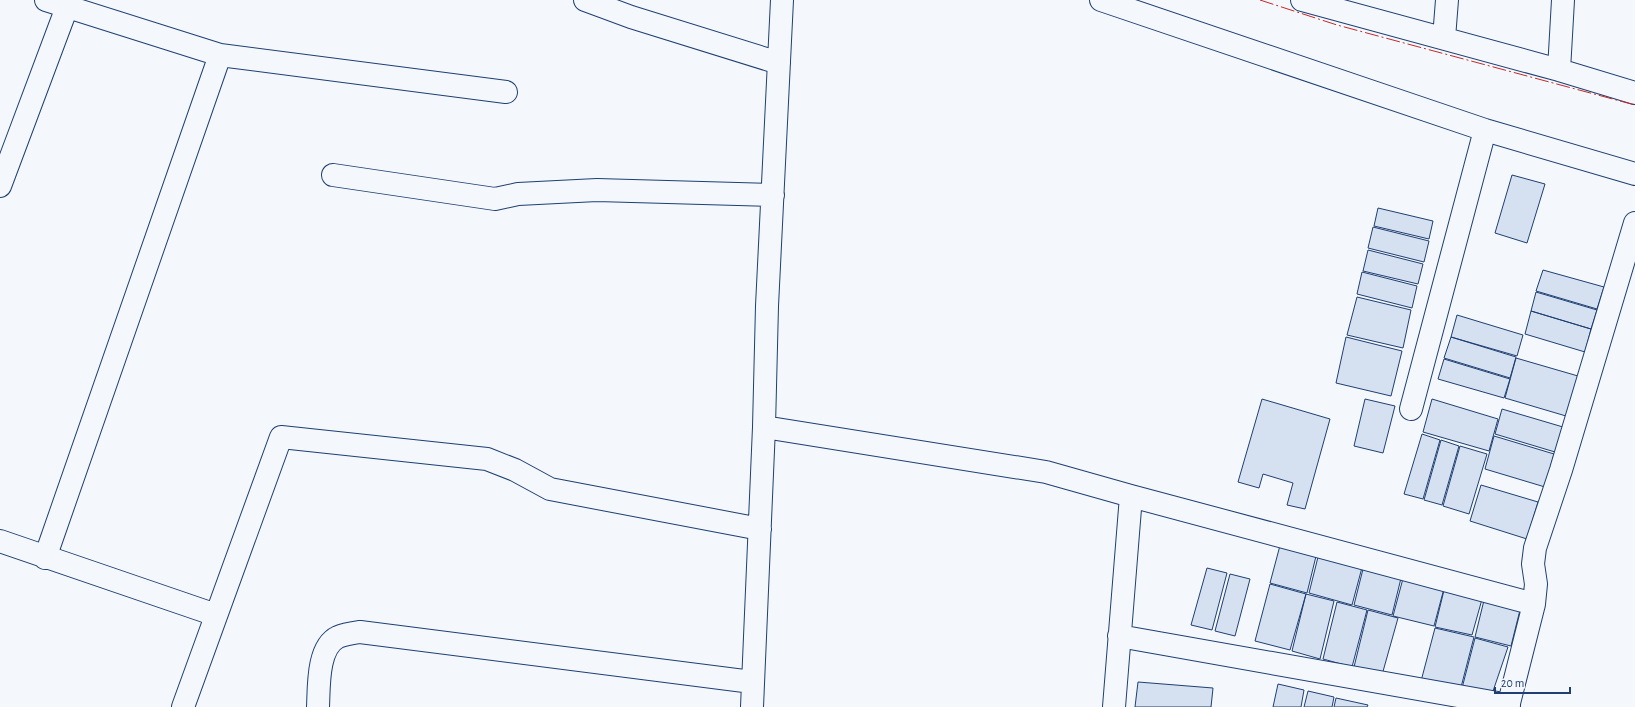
<svg xmlns="http://www.w3.org/2000/svg" width="1635" height="707" font-family="'Alegreya Sans',sans-serif">
<style>
.building{fill:#d5e0f0;stroke:#1d3f73}
.lines{fill:none;stroke-linecap:round;stroke-linejoin:round}
.minor-casing{stroke:#1d3f73;stroke-width:24}
.minor{stroke:#f4f7fb;stroke-width:22}
.power{stroke:#c62828;stroke-width:1;stroke-dasharray:14 3 2 3;stroke-linecap:butt}
</style>
<rect width="100%" height="100%" fill="#f4f7fb"/>
<path class="building" d="M 1512,175 L 1545,184 L 1527,243 L 1495,233 Z
M 1378,208 L 1433,221 L 1429,239 L 1374,226 Z
M 1373,227 L 1429,241 L 1424,262 L 1368,248 Z
M 1368,250 L 1423,264 L 1418,284 L 1363,271 Z
M 1543,270 L 1604,287 L 1597,309 L 1536,291 Z
M 1362,272 L 1417,286 L 1412,308 L 1357,294 Z
M 1536,292 L 1597,310 L 1591,329 L 1531,311 Z
M 1357,297 L 1411,310 L 1403,348 L 1347,335 Z
M 1531,311 L 1591,329 L 1585,352 L 1525,334 Z
M 1457,315 L 1523,335 L 1517,356 L 1451,337 Z
M 1346,337 L 1402,351 L 1391,396 L 1336,383 Z
M 1451,337 L 1516,357 L 1510,378 L 1444,358 Z
M 1516,358 L 1578,376 L 1566,416 L 1505,398 Z
M 1444,359 L 1510,379 L 1504,398 L 1438,379 Z
M 1262,399 L 1330,419 L 1305,509 L 1287,505 L 1293,483 L 1263,474 L 1259,488 L 1238,482 Z
M 1365,399 L 1395,406 L 1383,453 L 1354,446 Z
M 1432,399 L 1498,419 L 1489,451 L 1423,432 Z
M 1502,409 L 1563,427 L 1555,452 L 1495,434 Z
M 1422,434 L 1440,440 L 1423,499 L 1404,494 Z
M 1494,436 L 1554,454 L 1545,487 L 1485,469 Z
M 1441,440 L 1459,446 L 1442,505 L 1424,500 Z
M 1460,446 L 1487,454 L 1469,514 L 1443,506 Z
M 1481,485 L 1538,502 L 1527,539 L 1470,521 Z
M 1282,538 L 1318,548 L 1307,593 L 1270,583 Z
M 1320,549 L 1364,560 L 1352,605 L 1309,593 Z
M 1365,561 L 1403,570 L 1392,615 L 1354,605 Z
M 1207,568 L 1227,573 L 1212,630 L 1191,625 Z
M 1405,571 L 1446,581 L 1434,626 L 1393,616 Z
M 1230,574 L 1250,579 L 1235,636 L 1215,631 Z
M 1446,582 L 1484,592 L 1472,635 L 1435,627 Z
M 1270,584 L 1306,594 L 1290,650 L 1255,641 Z
M 1486,592 L 1522,602 L 1511,646 L 1475,637 Z
M 1306,594 L 1334,601 L 1320,659 L 1292,651 Z
M 1337,602 L 1367,610 L 1352,667 L 1323,659 Z
M 1368,610 L 1398,618 L 1382,675 L 1354,667 Z
M 1435,628 L 1474,637 L 1459,695 L 1420,685 Z
M 1475,638 L 1508,647 L 1490,700 L 1461,692 Z
M 1138,682 L 1213,688 L 1211,707 L 1135,707 Z
M 1278,684 L 1304,690 L 1301,707 L 1273,707 Z
M 1308,691 L 1334,697 L 1332,707 L 1304,707 Z
M 1336,698 L 1368,705 L 1367,707 L 1334,707 Z"/>
<g class="lines">
<g class="minor-casing">
<path id="minor" d="M 46,0 L 220,55 L 506,92
M 585,0 L 631,17 L 779,63
M 1101,0 L 1485,130 L 1635,174
M 1302,0 L 1559,70 L 1635,93
M 1444,38 L 1447,0
M 1559,70 L 1563,0
M 333,175 L 495,199 L 518,194 L 597,190 L 773,195
M 0,186 L 67,7
M 1411,409 L 1485,130
M 764,427 L 1046,472 L 1131,496 L 1534,604
M 0,541 L 216,615
M 45,558 L 220,55
M 1119,636 L 1509,705
M 183,707 L 281,437 L 487,459 L 515,470 L 550,489 L 760,529
M 318,707 C 319,688 317,647 338,637 C 345,634 353,633 360,632 L 752,682
M 752,707 L 764,427 L 767,306 L 782,0
M 1114,707 L 1131,496
M 1508,707 L 1534,604 L 1536,584 L 1533,564 L 1535,548 L 1561,470 L 1635,223"/>
</g>
<use href="#minor" class="minor"/>
<path class="power" d="M 1260,0 L 1337,25 L 1635,105"/>
</g>
<path d="M1495 687v6h75v-6" fill="none" stroke="#1d3f73" stroke-width="2"/>
<text x="1501" y="687" font-size="12" fill="#1d3f73" stroke="#f4f7fb" stroke-width="3" paint-order="stroke">20 m</text>
</svg>
